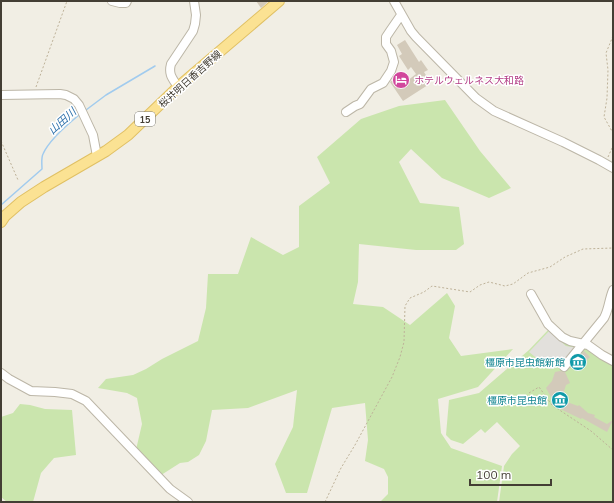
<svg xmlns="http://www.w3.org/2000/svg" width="614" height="503" font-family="Mulish,'Noto Sans JP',sans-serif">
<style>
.green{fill:#cae5ad}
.parking{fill:#e2e0dc}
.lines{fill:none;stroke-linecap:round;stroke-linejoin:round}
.stream{stroke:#a1cbee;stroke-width:1.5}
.building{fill:#d3caba}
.minor-casing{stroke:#bcb6a7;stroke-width:10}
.major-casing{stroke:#e0c064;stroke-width:12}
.path{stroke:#beb299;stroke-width:1;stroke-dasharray:2 2;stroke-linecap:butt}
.minor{stroke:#fff;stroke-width:8}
.major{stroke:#fbe293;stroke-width:10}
.labels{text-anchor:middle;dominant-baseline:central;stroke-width:3;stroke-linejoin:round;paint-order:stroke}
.shield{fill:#fff;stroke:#7b7871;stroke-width:1}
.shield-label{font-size:9px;font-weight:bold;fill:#433e34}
.street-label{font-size:10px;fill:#433e34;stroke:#fff}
.hotel-label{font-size:10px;fill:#b23c85;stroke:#fff;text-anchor:start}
.culture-label{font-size:10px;fill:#0d838f;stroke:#fff;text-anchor:end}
.water-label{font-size:11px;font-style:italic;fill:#3173ac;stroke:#fff}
</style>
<rect width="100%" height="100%" fill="#f1eee4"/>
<path class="green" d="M 445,100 L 480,151 L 511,188 L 489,198 L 442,178 L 411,149 L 399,162 L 420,203 L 459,207 L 464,244 L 456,250 L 416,250 L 359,244 L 358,282 L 353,304 L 383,307 L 410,325 L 447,293 L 455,306 L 449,338 L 461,356 L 513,349 L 478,387 L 438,399 L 441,433 L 451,448 L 502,466 L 497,502 L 380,502 L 388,494 L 388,477 L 384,469 L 365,461 L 368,440 L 365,403 L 332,408 L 307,493 L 286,493 L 275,464 L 293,427 L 297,390 L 248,408 L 212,410 L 206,441 L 199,455 L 188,462 L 180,463 L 158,477 L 135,454 L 142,424 L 137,398 L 127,393 L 98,388 L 106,379 L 133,375 L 146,369 L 162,359 L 198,341 L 206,308 L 208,274 L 238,274 L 251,237 L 283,255 L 299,247 L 299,206 L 330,183 L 317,157 L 361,119 L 399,106 Z
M 549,329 L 566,344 L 589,348 L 613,364 L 613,502 L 499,502 L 504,466 L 512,454 L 520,446 L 497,422 L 485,433 L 481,429 L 463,444 L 451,440 L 446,435 L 449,400 L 479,393 L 529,350 Z
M 20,404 L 30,405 L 45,409 L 72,410 L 76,455 L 54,458 L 41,473 L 33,502 L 7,502 L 1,497 L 1,417 L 13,413 Z"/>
<path class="parking" d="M 549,331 L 566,346 L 577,348 L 562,366 L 550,369 L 529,352 Z"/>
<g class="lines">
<path class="stream" d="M 86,110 L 106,95 L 155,66
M 1,205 L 42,169 C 42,165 41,158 43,154 C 49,140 68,124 79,115"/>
</g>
<path class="building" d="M 256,1 L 269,1 L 261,8 Z
M 405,40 L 419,62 L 421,60 L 428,70 L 424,72 L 431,83 L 403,101 L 390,82 L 402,74 L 407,81 L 416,74 L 411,67 L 408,70 L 399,56 L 402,54 L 397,45 Z
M 584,351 L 590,357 L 580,366 L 575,362 Z
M 560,371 L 565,372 L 570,383 L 566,385 L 564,391 L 565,395 L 569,398 L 567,402 L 578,406 L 579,405 L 588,413 L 595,415 L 594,417 L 607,424 L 613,420 L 607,432 L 582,418 L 581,419 L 552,405 L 551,397 L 546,388 L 552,381 L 555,372 Z"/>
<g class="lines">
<g class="minor-casing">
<path id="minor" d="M 112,1 L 120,3 L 126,3 L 127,1
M 394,1 L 411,31 L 416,37 L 476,98 L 494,111 L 563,142 L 599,160 L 613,168
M 178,87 C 173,79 168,75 171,64 L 193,31 L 195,24 L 196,15 L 194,1
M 1,95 L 60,94 L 66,95 L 74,99 L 79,105 L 93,135 L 97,156
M 346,112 L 355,106 L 360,104 L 371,89 L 383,83 L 391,71 L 394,62 L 391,51 L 386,44 L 386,37 L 390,31 L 401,15
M 531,294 L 548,324 L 562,337 L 570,341 L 588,345 L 602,355 L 613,361
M 564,367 L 604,318 C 609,309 609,299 613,290
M 1,373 L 9,379 L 31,391 L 55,392 L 72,394 L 86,401 L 170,489 L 188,502"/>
</g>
<g class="major-casing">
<path id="major" d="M 1,222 L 5,216 L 21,202 L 44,187 L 106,151 L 128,135 L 178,87 L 279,1"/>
</g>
<path class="path" d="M 613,36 L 606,53 L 608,70 L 607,98 L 604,117 L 613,133
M 36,87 L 67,1
M 1,141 L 18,180
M 608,157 L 613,146
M 529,393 L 539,387 L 552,405 L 591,431 L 613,450
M 325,502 L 341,468 L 355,445 L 392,377 L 400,357 L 404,342 L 405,306 L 410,298 L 424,292 L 432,286 L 470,292 L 480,285 L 489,282 L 505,286 L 513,284 L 528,273 L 550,267 L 565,257 L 583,249 L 613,248"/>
<use href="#minor" class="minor"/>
<use href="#major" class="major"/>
</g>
<defs>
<g id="hotel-disc" transform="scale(0.9)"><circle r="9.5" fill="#d1479c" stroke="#fff"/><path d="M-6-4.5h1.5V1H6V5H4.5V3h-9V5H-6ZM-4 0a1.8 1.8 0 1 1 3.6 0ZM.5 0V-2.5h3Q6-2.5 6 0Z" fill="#fff"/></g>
<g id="museum-disc" transform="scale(0.9)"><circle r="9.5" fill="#0f9aa8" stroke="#fff"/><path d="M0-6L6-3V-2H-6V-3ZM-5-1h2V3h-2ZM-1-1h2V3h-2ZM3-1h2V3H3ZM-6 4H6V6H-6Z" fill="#fff"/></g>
</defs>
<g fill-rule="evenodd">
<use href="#hotel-disc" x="401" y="80"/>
<use href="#museum-disc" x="578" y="362"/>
<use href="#museum-disc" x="560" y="400"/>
</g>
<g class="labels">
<rect class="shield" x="135" y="112" width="20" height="14" rx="3"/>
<g class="shield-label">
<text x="145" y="119">15</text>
</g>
<g class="street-label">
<text transform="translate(190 79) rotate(-42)">桜井明日香吉野線</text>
</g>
<g class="hotel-label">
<text x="414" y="80">ホテルウェルネス大和路</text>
</g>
<g class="culture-label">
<text x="565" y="362">橿原市昆虫館新館</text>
<text x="547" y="400">橿原市昆虫館</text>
</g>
<g class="water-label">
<text transform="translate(62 121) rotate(-42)">山田川</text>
</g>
</g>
<rect width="614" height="503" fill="none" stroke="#433e34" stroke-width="4"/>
<path d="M470 479v6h81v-6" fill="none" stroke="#433e34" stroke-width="2"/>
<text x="476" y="479" font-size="12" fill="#433e34" stroke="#ffffff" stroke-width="3" paint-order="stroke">100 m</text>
</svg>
